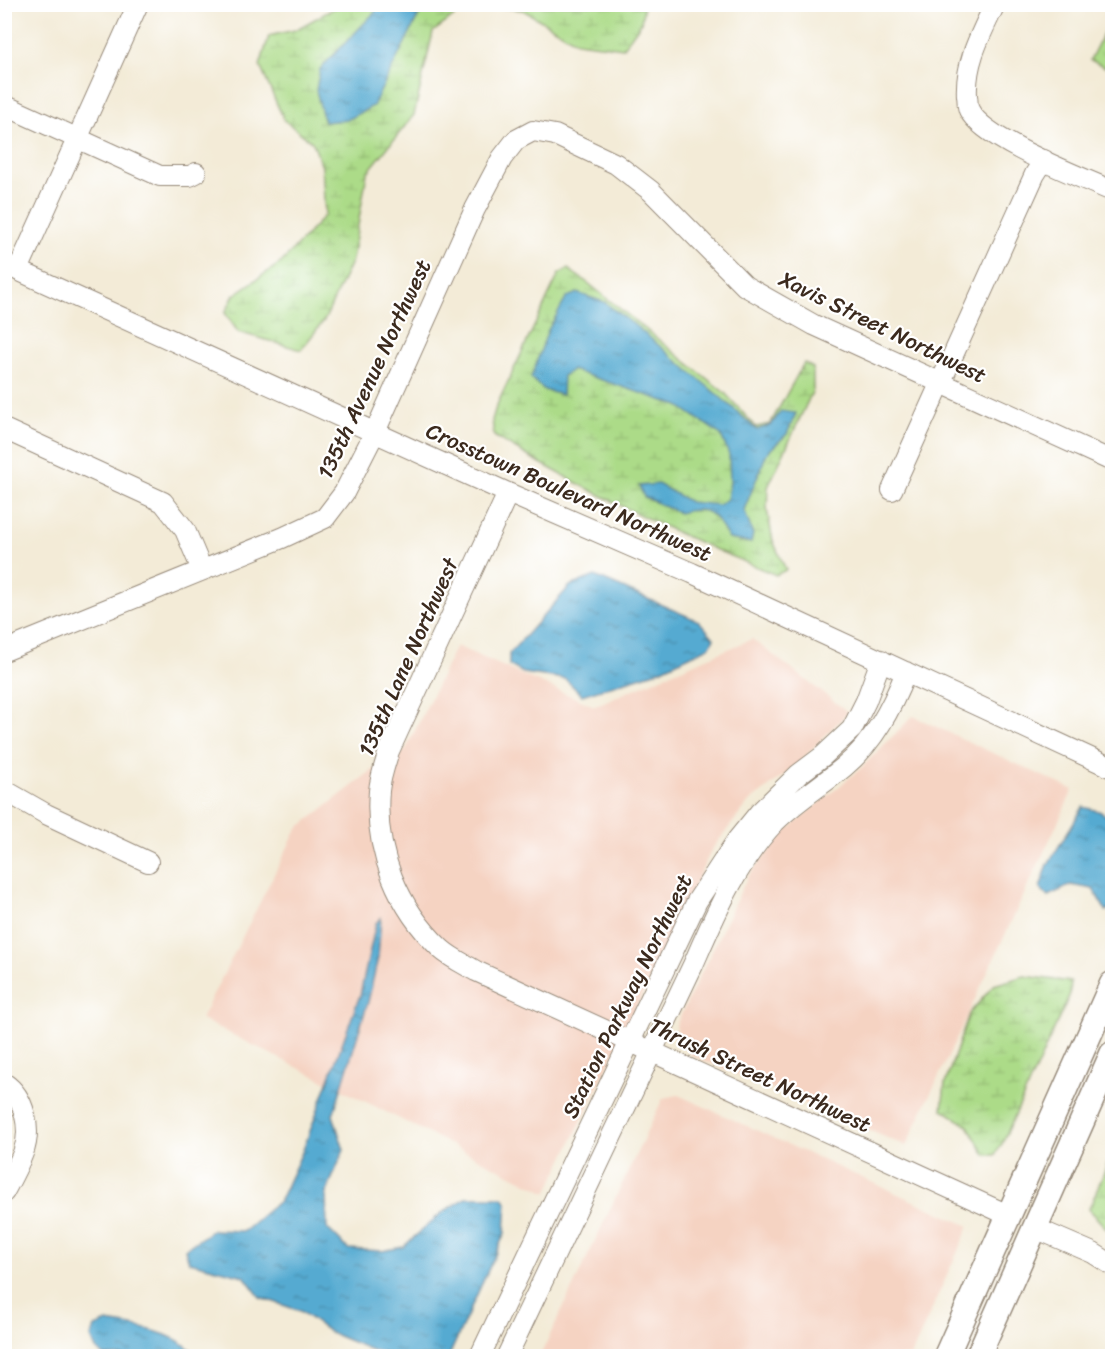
<svg xmlns="http://www.w3.org/2000/svg" width="1117" height="1361" font-family="Sriracha,sans-serif">
<style>
.built{fill:#f5d3c2}
.wetland{fill:url(#wetland-marsh);stroke:#748253;stroke-width:1.5}
.park{fill:url(#park-tufts);stroke:#748253;stroke-width:1.5}
.water{fill:url(#water-ripples);stroke:#486a78;stroke-width:1.5}
.lines{fill:none;stroke-linecap:round;stroke-linejoin:round}
.minor-casing{stroke:#978a7a;stroke-width:22}
.major-casing{stroke:#978a7a;stroke-width:27}
.minor{stroke:#fff;stroke-width:20}
.major{stroke:#fff;stroke-width:24}
.labels{text-anchor:middle;dominant-baseline:central;stroke-width:4.5;stroke-linejoin:round;paint-order:stroke}
.street-label{font-size:22px;fill:#3b2a1e;stroke:#fff}
</style>
<defs>
<pattern id="wetland-marsh" width="20" height="14" patternUnits="userSpaceOnUse" patternTransform="scale(1.5)"><rect width="20" height="14" fill="#acdb88"/><path d="M1 5h8M5 5V1M11 12h8M15 12V8" fill="none" stroke="#95bc75"/></pattern>
<pattern id="park-tufts" width="24" height="20" patternUnits="userSpaceOnUse" patternTransform="scale(1.5)"><rect width="24" height="20" fill="#acdb88"/><path d="M3 7l-1-3M5 7V3M7 7l1-3M15 17l-1-3M17 17v-4M19 17l1-3" fill="none" stroke="#95bc75"/></pattern>
<pattern id="water-ripples" width="26" height="14" patternUnits="userSpaceOnUse" patternTransform="scale(1.5)"><rect width="26" height="14" fill="#55aad1"/><path d="M2 4q2-2 4 0t4 0M15 11q2-2 4 0t4 0" fill="none" stroke="#488ba9"/></pattern>
</defs>
<rect width="100%" height="100%" fill="#fff"/>
<filter id="ink" filterUnits="userSpaceOnUse"><feTurbulence type="fractalNoise" baseFrequency=".0167" numOctaves="2"/><feDisplacementMap in="SourceGraphic" scale="12" xChannelSelector="R" yChannelSelector="G"/><feConvolveMatrix kernelMatrix="1 2 1 2 8 2 1 2 1" color-interpolation-filters="sRGB"/></filter>
<filter id="wash" filterUnits="userSpaceOnUse"><feTurbulence type="fractalNoise" baseFrequency=".008" numOctaves="4" result="noise"/><feDisplacementMap in="SourceGraphic" scale="24" xChannelSelector="R" yChannelSelector="G"/><feGaussianBlur stdDeviation="1.35" result="paint"/><feColorMatrix in="noise" values="0 0 0 0 0 0 0 0 0 0 0 0 0 0 0 0 0 1.4 0 .05"/><feComposite in="paint" operator="in"/></filter>
<g filter="url(#wash)">
<rect width="100%" height="100%" fill="#f3ebd7"/>
<path class="built" d="M 752,639 L 848,712 L 796,766 L 749,802 L 712,849 L 547,1193 L 201,1019 L 297,829 L 370,772 L 405,751 L 456,646 L 594,706 Z
M 913,716 L 1073,790 L 906,1146 L 691,1055 L 680,1042 L 676,1025 L 748,876 L 785,832 L 860,769 Z
M 678,1095 L 969,1226 L 911,1356 L 540,1356 L 663,1098 Z"/>
<path class="wetland" d="M 340,5 L 469,5 L 433,32 L 414,115 L 367,173 L 352,260 L 325,319 L 301,350 L 238,332 L 225,313 L 234,295 L 282,262 L 325,215 L 322,167 L 313,143 L 284,120 L 260,66 L 269,36 L 295,30 Z
M 477,5 L 644,5 L 641,23 L 623,48 L 577,42 L 523,10 Z
M 568,269 L 588,283 L 725,393 L 756,427 L 770,424 L 804,363 L 813,368 L 813,390 L 768,487 L 767,510 L 773,541 L 786,570 L 776,575 C 679,536 583,490 494,436 L 492,420 L 496,407 L 559,274 Z
M 1024,976 L 1071,982 L 1070,994 L 1002,1144 L 995,1155 L 985,1155 L 968,1126 L 942,1109 L 945,1084 L 969,1014 L 994,985 Z
M 1112,1153 L 1112,1235 L 1089,1209 Z"/>
<path class="park" d="M 1112,16 L 1112,70 L 1090,60 Z"/>
<path class="water" d="M 379,5 L 424,5 L 373,106 L 347,120 L 324,122 L 316,90 L 320,69 L 375,12 Z
M 577,293 L 604,302 L 637,327 L 732,407 L 757,430 L 771,425 L 781,411 L 796,413 L 787,434 L 767,453 L 744,510 L 753,534 L 751,543 L 729,539 C 714,515 711,504 679,513 L 644,497 L 639,486 L 658,484 L 690,502 L 718,505 L 727,499 L 730,482 L 729,455 L 721,435 L 679,406 L 572,370 L 563,376 L 562,395 L 544,390 L 531,378 L 548,330 L 567,297 Z
M 595,576 L 699,621 L 714,638 L 709,647 L 658,671 L 582,695 L 565,679 L 523,673 L 509,665 L 509,654 L 570,586 Z
M 1083,807 L 1099,811 L 1112,819 L 1112,906 L 1106,911 L 1093,889 L 1071,885 L 1048,896 L 1040,888 L 1048,864 Z
M 381,918 L 378,958 L 368,1002 L 333,1115 L 344,1150 L 326,1193 L 327,1228 L 348,1249 L 382,1251 L 403,1247 L 440,1214 L 467,1197 L 503,1197 L 507,1203 L 505,1233 L 449,1356 L 399,1356 L 374,1351 L 331,1333 L 300,1311 L 260,1297 L 244,1276 L 189,1262 L 185,1249 L 213,1230 L 244,1231 L 280,1200 L 303,1150 L 360,995 L 376,923 Z
M 107,1322 C 135,1326 172,1331 192,1351 L 193,1356 L 104,1356 L 96,1349 L 91,1337 L 95,1327 Z"/>
</g>
<g filter="url(#ink)">
<g class="lines">
<g class="minor-casing">
<path id="minor" d="M 995,4 C 981,34 965,62 967,96 C 968,100 967,106 969,110 C 983,140 1081,177 1112,191
M 4,105 L 160,176 L 190,176 L 196,173
M 4,264 L 508,493 L 692,573 L 1112,768
M 18,270 L 138,4
M 4,429 L 163,502 L 185,530 L 202,570
M 892,490 L 1035,174 L 1044,160
M 508,493 L 389,751 C 385,764 380,778 379,791 C 374,851 398,908 441,949 C 451,958 464,964 476,971 L 1008,1215
M 4,651 L 282,538 L 325,518 L 344,493 L 375,432 L 475,209 L 502,158 L 516,140 L 533,131 L 555,135 L 616,164 L 651,191 L 745,286 L 814,325 L 1112,461
M 4,790 L 46,814 L 148,862
M 4,1083 C 25,1097 32,1130 23,1153 C 18,1166 11,1179 4,1192
M 1035,1228 L 1093,1253 L 1112,1265
M 480,1356 L 697,901 L 737,840 L 759,813 L 799,774 L 823,756 L 852,729 L 866,701 L 881,660
M 507,1356 L 693,965 C 715,915 737,862 775,822 C 796,801 821,786 844,767 C 874,742 891,709 906,672"/>
</g>
<g class="major-casing">
<path id="major" d="M 946,1356 L 1112,984
M 978,1356 L 1112,1054"/>
</g>
<use href="#minor" class="minor"/>
<use href="#major" class="major"/>
</g>
</g>
<g class="labels">
<g class="street-label">
<text transform="translate(883 327) rotate(26)">Xavis Street Northwest</text>
<text transform="translate(374 369) rotate(-65)">135th Avenue Northwest</text>
<text transform="translate(569 492) rotate(24)">Crosstown Boulevard Northwest</text>
<text transform="translate(408 657) rotate(-66)">135th Lane Northwest</text>
<text transform="translate(627 996) rotate(-64)">Station Parkway Northwest</text>
<text transform="translate(760 1075) rotate(25)">Thrush Street Northwest</text>
</g>
</g>
<rect width="1117" height="1361" fill="none" stroke="#fff" stroke-width="24"/>
</svg>
